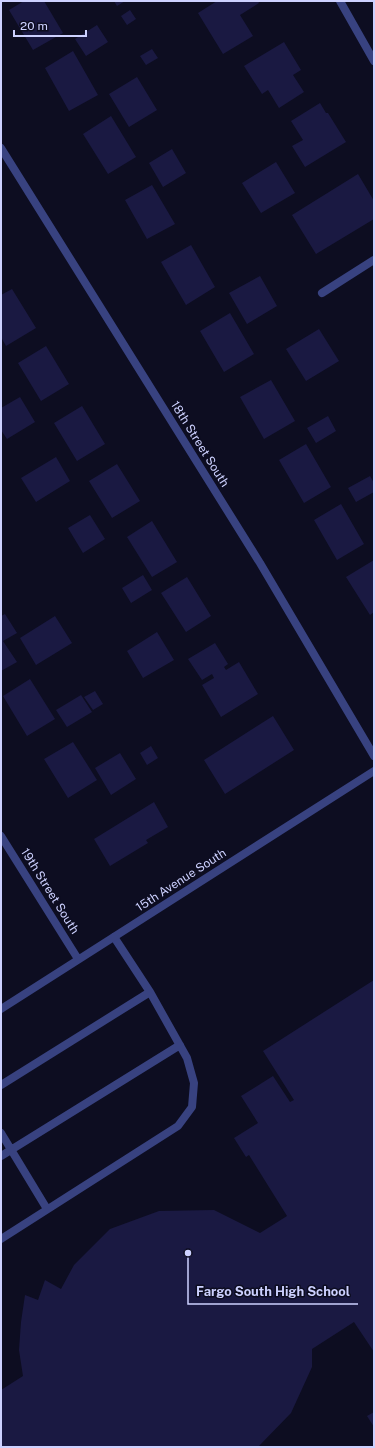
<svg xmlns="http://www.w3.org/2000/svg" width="375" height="1448" font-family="'Public Sans',sans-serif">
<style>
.building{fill:#1a1942}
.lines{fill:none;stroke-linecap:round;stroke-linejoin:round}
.service{stroke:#384280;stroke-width:8}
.minor{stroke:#384280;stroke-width:8}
.labels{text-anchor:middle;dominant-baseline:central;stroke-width:3;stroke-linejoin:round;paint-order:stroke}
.street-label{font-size:12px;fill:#cdd1ff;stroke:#0d0d21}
.leader{fill:none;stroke:#cdd1ff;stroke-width:1.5}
.callout-dot{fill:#cdd1ff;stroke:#0d0d21;stroke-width:1.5}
.callout-label{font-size:13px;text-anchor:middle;font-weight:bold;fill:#cdd1ff;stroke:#0d0d21;stroke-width:3;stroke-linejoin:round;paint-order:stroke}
</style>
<rect width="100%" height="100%" fill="#0d0d21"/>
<path class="building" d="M 24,1 L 44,1 L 63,33 L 33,50 L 9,10 Z
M 114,1 L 125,1 L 117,6 Z
M 217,1 L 258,1 L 259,3 L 240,15 L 253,36 L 223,54 L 198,13 Z
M 130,10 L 136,19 L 127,25 L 121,16 Z
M 97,25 L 108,42 L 86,56 L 75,39 Z
M 284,42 L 301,70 L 293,75 L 304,92 L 279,108 L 268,90 L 262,94 L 244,66 Z
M 152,49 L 158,58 L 146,65 L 140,56 Z
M 73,51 L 98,95 L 69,111 L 45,68 Z
M 137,77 L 157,110 L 129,127 L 109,94 Z
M 320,103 L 326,113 L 328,113 L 346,142 L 305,167 L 292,146 L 303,140 L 291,121 Z
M 111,116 L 136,157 L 108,174 L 83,134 Z
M 172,149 L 186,173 L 163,187 L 149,163 Z
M 276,162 L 295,193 L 261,213 L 242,183 Z
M 358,174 L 374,201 L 374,219 L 316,254 L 292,215 Z
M 152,185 L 175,224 L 147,239 L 125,200 Z
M 191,245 L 215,287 L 186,305 L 161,262 Z
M 260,276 L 277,306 L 247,324 L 229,293 Z
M 12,289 L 36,328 L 6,346 L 1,337 L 1,295 Z
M 230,313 L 254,354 L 224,372 L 200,331 Z
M 319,329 L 339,361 L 306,381 L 286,349 Z
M 46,346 L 69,384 L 41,401 L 18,363 Z
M 271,380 L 295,421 L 264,439 L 240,397 Z
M 20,397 L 35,422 L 7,439 L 1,430 L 1,408 Z
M 82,406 L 105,444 L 77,461 L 54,423 Z
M 328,416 L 336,431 L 316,443 L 307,428 Z
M 306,444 L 331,487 L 304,503 L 279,460 Z
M 56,457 L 70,481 L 36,502 L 21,478 Z
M 117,464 L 140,501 L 112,518 L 89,481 Z
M 370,476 L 374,483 L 374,492 L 356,502 L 348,488 Z
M 341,504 L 364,544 L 337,560 L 314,520 Z
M 90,515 L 105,539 L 83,553 L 68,528 Z
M 152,521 L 177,562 L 152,577 L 127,537 Z
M 374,560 L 374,612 L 370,615 L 346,577 Z
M 143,575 L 152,590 L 131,603 L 122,588 Z
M 187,577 L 211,616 L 186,632 L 161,593 Z
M 5,614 L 17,633 L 3,641 L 17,662 L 1,671 L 1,616 Z
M 55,616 L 72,643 L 36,665 L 20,638 Z
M 157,632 L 174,660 L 143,678 L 127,651 Z
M 215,643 L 228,664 L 224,667 L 226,670 L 239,662 L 258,694 L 221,717 L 202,685 L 214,678 L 212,674 L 202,680 L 188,659 Z
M 30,679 L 55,719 L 27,736 L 3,696 Z
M 95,691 L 103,704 L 93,710 L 84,697 Z
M 81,695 L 92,712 L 67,727 L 56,710 Z
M 273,716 L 294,750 L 225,794 L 204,760 Z
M 73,742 L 97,780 L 68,798 L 44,759 Z
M 151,746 L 158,758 L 147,765 L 140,753 Z
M 120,753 L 136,779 L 111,795 L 95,768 Z
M 154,802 L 168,827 L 146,840 L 148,843 L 110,866 L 94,839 Z
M 374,980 L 374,1352 L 354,1322 L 312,1349 L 312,1367 L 291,1413 L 258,1447 L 1,1447 L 1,1390 L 23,1376 L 19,1350 L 21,1322 L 25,1295 L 38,1300 L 45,1280 L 61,1289 L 74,1265 L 110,1229 L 159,1211 L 214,1210 L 260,1233 L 287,1216 L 249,1155 L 246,1157 L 234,1138 L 258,1123 L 241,1096 L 273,1076 L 290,1102 L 294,1100 L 263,1051 Z
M 374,1412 L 374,1427 L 367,1416 Z"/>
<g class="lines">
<path class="service" d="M 322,293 L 374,260
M 1,1085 L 150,992
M 1,1133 L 47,1209
M 1,1156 L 180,1045
M 1,1239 L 178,1126 L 192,1107 L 194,1083 L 187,1058 L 150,992 L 114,937"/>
<path class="minor" d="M 340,1 L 374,61
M 1,148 L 260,563 L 374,756
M 1,836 L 78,959
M 1,1009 L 374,771"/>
</g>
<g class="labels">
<g class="street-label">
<text transform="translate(200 444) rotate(58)">18th Street South</text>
<text transform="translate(181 880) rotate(-33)">15th Avenue South</text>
<text transform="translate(50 891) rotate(58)">19th Street South</text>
</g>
</g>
<path class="leader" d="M188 1253L188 1304H358"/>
<circle class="callout-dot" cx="188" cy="1253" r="4"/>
<g class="callout-label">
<text x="273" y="1296">Fargo South High School</text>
</g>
<rect width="375" height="1448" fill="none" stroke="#cdd1ff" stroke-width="4"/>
<path d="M14 30v6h72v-6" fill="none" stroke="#cdd1ff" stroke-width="2"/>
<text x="20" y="30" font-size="12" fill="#cdd1ff" stroke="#0d0d21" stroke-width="3" paint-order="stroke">20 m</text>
</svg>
